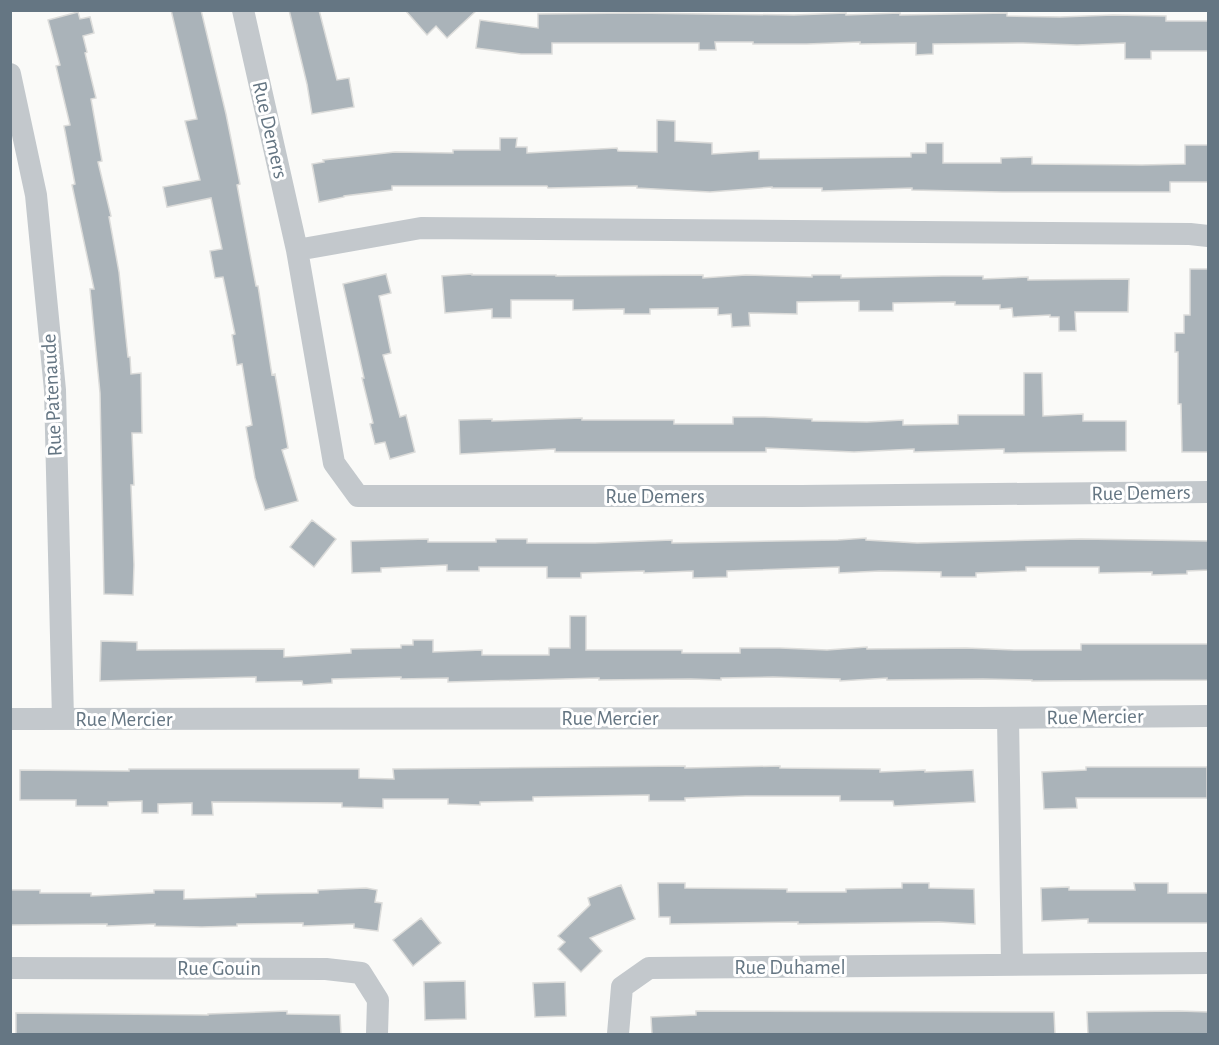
<svg xmlns="http://www.w3.org/2000/svg" width="1219" height="1045" font-family="'Alegreya Sans',sans-serif">
<style>
.building{fill:#aab3b9;stroke:#dcdcda;stroke-width:1.5}
.lines{fill:none;stroke-linecap:round;stroke-linejoin:round}
.minor{stroke:#c3c8cc;stroke-width:22}
.labels{text-anchor:middle;dominant-baseline:central;stroke-width:6;stroke-linejoin:round;paint-order:stroke}
.street-label{font-size:21px;fill:#657683;stroke:#fff}
</style>
<rect width="100%" height="100%" fill="#fafaf8"/>
<path class="building" d="M 171,10 L 201,10 L 226,114 L 240,184 L 237,185 L 256,286 L 258,286 L 272,375 L 275,374 L 288,448 L 282,450 L 298,501 L 265,510 L 255,478 L 246,427 L 252,425 L 242,364 L 237,365 L 232,335 L 235,334 L 223,277 L 215,278 L 210,251 L 222,249 L 211,198 L 167,207 L 163,187 L 200,180 L 185,121 L 197,119 Z
M 289,10 L 319,10 L 337,80 L 349,78 L 354,107 L 312,114 L 307,84 Z
M 405,10 L 477,10 L 447,38 L 436,26 L 427,35 Z
M 78,12 L 80,19 L 90,17 L 94,33 L 83,36 L 87,52 L 85,53 L 96,98 L 91,99 L 102,161 L 98,162 L 111,216 L 109,217 L 119,272 L 128,357 L 130,357 L 131,374 L 141,373 L 142,433 L 132,433 L 134,485 L 131,485 L 134,565 L 133,595 L 104,594 L 100,393 L 90,289 L 94,289 L 72,185 L 75,184 L 64,126 L 70,125 L 56,66 L 60,65 L 48,20 Z
M 632,13 L 794,15 L 846,13 L 846,15 L 900,13 L 900,15 L 1007,13 L 1007,16 L 1060,17 L 1113,15 L 1166,16 L 1166,21 L 1209,21 L 1209,51 L 1151,51 L 1151,59 L 1125,59 L 1125,43 L 1077,45 L 1023,43 L 933,44 L 933,54 L 916,55 L 916,43 L 860,44 L 860,42 L 807,44 L 753,44 L 753,42 L 715,42 L 716,50 L 699,50 L 699,43 L 552,43 L 552,54 L 521,54 L 476,48 L 480,20 L 538,28 L 538,14 Z
M 657,120 L 675,121 L 675,141 L 712,143 L 712,154 L 759,151 L 759,159 L 911,157 L 911,153 L 926,153 L 926,143 L 943,143 L 943,163 L 1001,163 L 1001,158 L 1032,157 L 1032,164 L 1142,165 L 1185,164 L 1185,145 L 1209,145 L 1209,182 L 1170,182 L 1170,192 L 1002,192 L 912,190 L 912,188 L 822,191 L 822,188 L 772,188 L 772,187 L 710,192 L 637,188 L 637,186 L 548,188 L 547,186 L 392,186 L 392,190 L 344,196 L 344,197 L 319,202 L 312,164 L 324,162 L 323,160 L 395,152 L 453,153 L 453,150 L 500,150 L 500,138 L 517,138 L 516,147 L 527,147 L 527,153 L 617,148 L 618,151 L 657,152 Z
M 1190,269 L 1209,269 L 1209,452 L 1182,452 L 1181,404 L 1178,404 L 1178,352 L 1175,352 L 1175,333 L 1184,333 L 1184,315 L 1190,315 Z
M 386,274 L 391,293 L 379,296 L 391,353 L 383,355 L 400,417 L 406,415 L 415,452 L 390,459 L 385,442 L 375,444 L 370,424 L 373,423 L 362,378 L 364,378 L 343,284 Z
M 472,274 L 472,275 L 556,275 L 556,276 L 703,275 L 703,278 L 746,275 L 812,277 L 812,275 L 841,275 L 841,278 L 942,276 L 983,276 L 983,279 L 1028,277 L 1028,280 L 1129,279 L 1128,312 L 1075,312 L 1076,331 L 1059,331 L 1059,317 L 1050,317 L 1050,315 L 1013,317 L 1012,308 L 1000,309 L 1000,305 L 955,305 L 955,302 L 893,303 L 893,311 L 859,311 L 859,301 L 797,302 L 797,314 L 749,313 L 750,326 L 732,327 L 731,314 L 718,315 L 718,308 L 650,309 L 650,314 L 624,314 L 624,309 L 573,310 L 573,300 L 511,300 L 511,318 L 492,318 L 492,309 L 445,313 L 442,276 Z
M 1024,373 L 1042,373 L 1043,416 L 1083,414 L 1083,421 L 1126,421 L 1126,451 L 1004,453 L 1004,449 L 914,452 L 914,449 L 854,452 L 766,448 L 766,452 L 555,452 L 555,449 L 460,454 L 459,420 L 492,419 L 492,421 L 582,418 L 582,420 L 674,420 L 674,424 L 733,424 L 733,417 L 765,417 L 812,419 L 812,421 L 867,422 L 903,420 L 903,425 L 958,424 L 958,415 L 1024,415 Z
M 312,520 L 336,539 L 314,567 L 290,547 Z
M 866,538 L 866,540 L 917,543 L 1081,539 L 1209,541 L 1209,570 L 1187,571 L 1187,574 L 1152,575 L 1152,572 L 1099,573 L 1099,567 L 1026,567 L 1026,571 L 976,573 L 976,577 L 941,577 L 941,572 L 880,571 L 839,573 L 839,567 L 727,571 L 727,577 L 693,578 L 693,571 L 644,573 L 644,571 L 581,573 L 581,578 L 547,578 L 547,567 L 479,567 L 479,571 L 447,571 L 447,565 L 381,568 L 381,572 L 352,573 L 351,541 L 428,539 L 428,542 L 496,542 L 496,539 L 527,539 L 527,543 L 595,543 L 672,540 L 672,543 L 838,540 Z
M 570,616 L 586,616 L 586,650 L 682,650 L 682,653 L 740,653 L 740,648 L 780,648 L 827,650 L 867,647 L 867,649 L 966,648 L 1014,650 L 1081,650 L 1081,644 L 1209,644 L 1209,680 L 1032,681 L 1032,680 L 983,679 L 887,680 L 887,678 L 840,681 L 840,679 L 773,677 L 721,678 L 721,680 L 691,679 L 599,680 L 599,678 L 448,682 L 448,678 L 401,679 L 401,677 L 332,679 L 332,683 L 303,685 L 302,681 L 256,682 L 256,677 L 100,681 L 101,641 L 137,642 L 137,650 L 284,649 L 284,657 L 351,653 L 351,649 L 401,648 L 401,645 L 413,645 L 413,640 L 433,640 L 433,652 L 482,650 L 482,655 L 549,655 L 549,648 L 570,648 Z
M 685,766 L 685,768 L 780,766 L 780,768 L 880,769 L 880,772 L 925,770 L 925,772 L 973,770 L 975,802 L 894,806 L 893,801 L 840,801 L 840,796 L 746,796 L 685,798 L 685,801 L 649,801 L 649,795 L 533,797 L 533,801 L 480,802 L 480,805 L 448,804 L 448,799 L 383,799 L 383,808 L 342,807 L 342,803 L 212,802 L 213,815 L 192,815 L 192,803 L 158,804 L 158,813 L 142,813 L 142,801 L 108,802 L 108,806 L 76,806 L 76,800 L 20,800 L 20,770 L 129,771 L 129,769 L 359,769 L 359,778 L 394,779 L 393,769 Z
M 1086,767 L 1207,767 L 1207,798 L 1076,798 L 1077,808 L 1044,809 L 1042,772 L 1086,770 Z
M 658,883 L 685,883 L 685,888 L 787,889 L 787,892 L 846,892 L 846,889 L 902,888 L 902,883 L 929,883 L 929,888 L 974,889 L 975,924 L 939,922 L 798,924 L 798,922 L 670,924 L 670,917 L 659,917 Z
M 1134,883 L 1168,883 L 1168,893 L 1209,893 L 1209,923 L 1088,923 L 1088,919 L 1042,921 L 1041,888 L 1069,887 L 1069,890 L 1135,890 Z
M 621,885 L 635,919 L 590,938 L 602,951 L 581,972 L 558,949 L 565,942 L 558,936 L 590,905 L 588,898 Z
M 366,888 L 377,890 L 375,902 L 382,903 L 378,931 L 354,928 L 354,924 L 303,926 L 303,923 L 237,924 L 237,926 L 202,927 L 155,926 L 155,924 L 107,926 L 107,924 L 10,925 L 10,890 L 40,890 L 40,893 L 91,893 L 91,896 L 154,893 L 154,890 L 184,890 L 184,899 L 256,897 L 256,894 L 318,893 L 318,890 Z
M 421,918 L 441,943 L 413,966 L 393,940 Z
M 465,981 L 466,1019 L 425,1020 L 424,982 Z
M 565,982 L 566,1016 L 535,1017 L 533,983 Z
M 287,1011 L 287,1014 L 340,1015 L 341,1035 L 16,1035 L 16,1013 L 208,1015 L 208,1014 Z
M 696,1011 L 1054,1012 L 1055,1035 L 652,1035 L 651,1017 L 696,1015 Z
M 1179,1011 L 1209,1012 L 1209,1035 L 1088,1035 L 1087,1012 Z"/>
<g class="lines">
<path class="minor" d="M 243,10 L 297,250 L 334,463 L 358,496 L 801,496 L 1208,492
M 10,74 L 36,195 L 55,390 L 63,719
M 297,250 L 421,228 L 1190,234 L 1208,236
M 1008,718 L 1012,965
M 10,719 L 976,718 L 1208,716
M 10,968 L 326,969 L 361,973 L 378,1000 L 377,1034
M 618,1034 L 622,987 L 649,968 L 1208,963"/>
</g>
<g class="labels">
<g class="street-label">
<text transform="translate(270 130) rotate(77)">Rue Demers</text>
<text transform="translate(52 395) rotate(-93)">Rue Patenaude</text>
<text transform="translate(1141 493) rotate(-1)">Rue Demers</text>
<text x="655" y="496">Rue Demers</text>
<text transform="translate(1095 717) rotate(-1)">Rue Mercier</text>
<text x="610" y="718">Rue Mercier</text>
<text x="124" y="719">Rue Mercier</text>
<text x="790" y="967">Rue Duhamel</text>
<text x="219" y="968">Rue Gouin</text>
</g>
</g>
<rect width="1219" height="1045" fill="none" stroke="#657683" stroke-width="24"/>
</svg>
